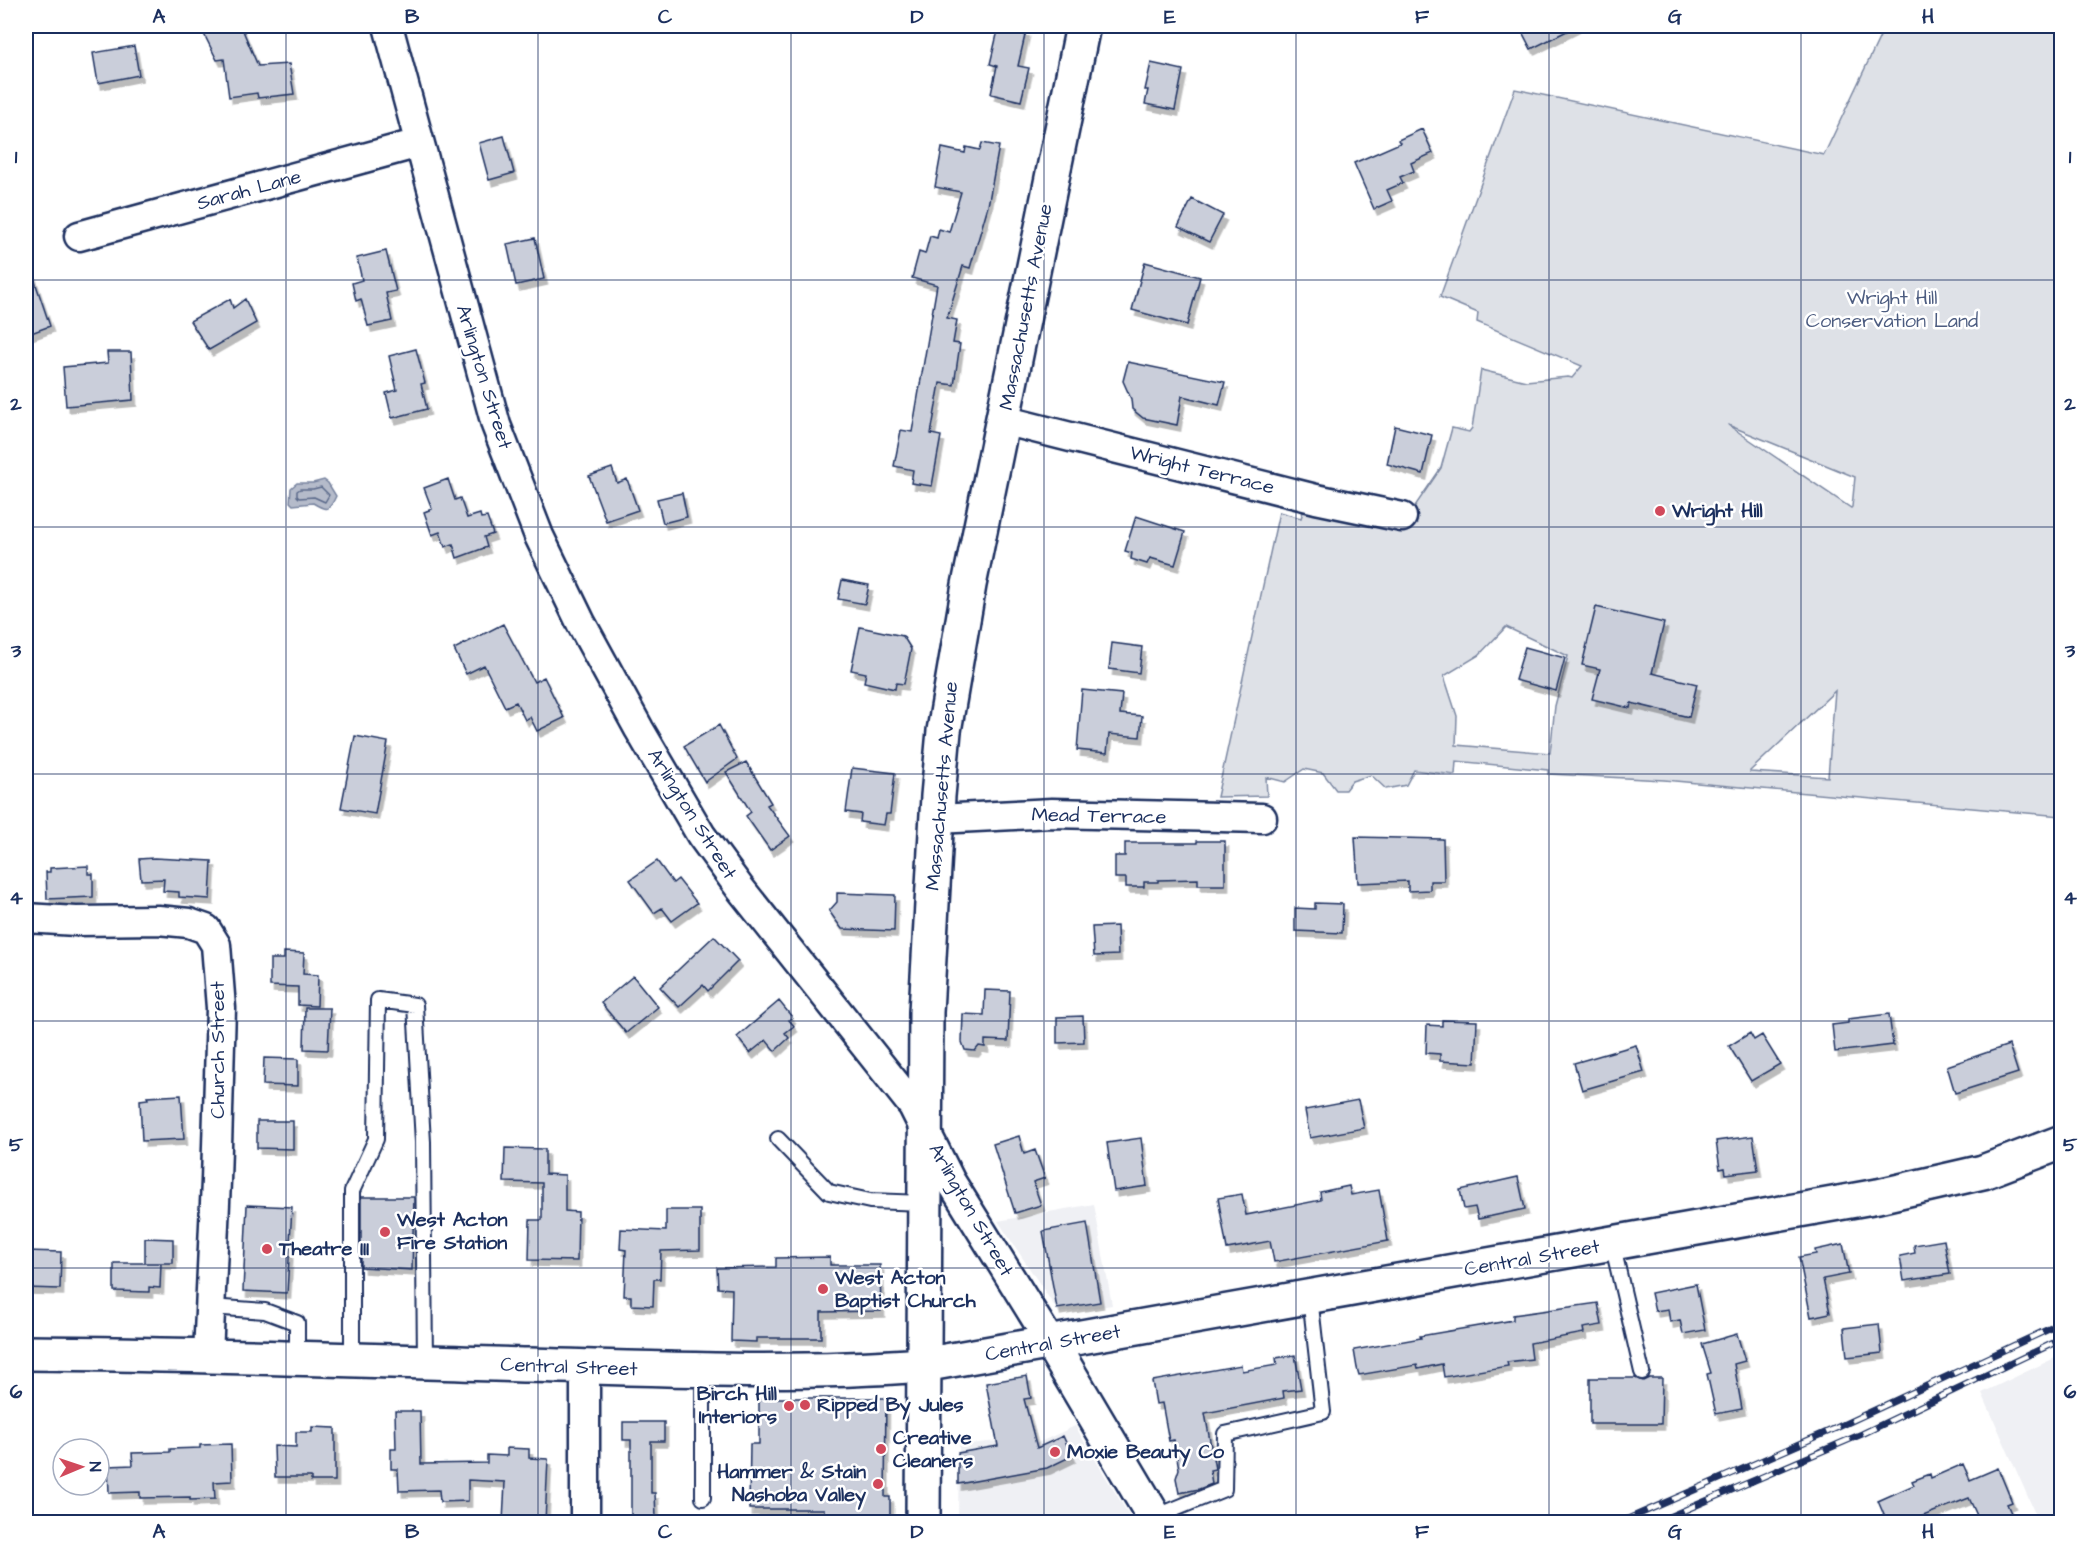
<svg xmlns="http://www.w3.org/2000/svg" width="2087" height="1548" font-family="'Architects Daughter',sans-serif">
<style>
.built{fill:#eff0f4}
.green{fill:#dee1e7;stroke:#7c88a2;stroke-width:1.5;fill-rule:evenodd}
.water{fill:#b5bbca;stroke:#77839f;stroke-width:1.5}
.lines{fill:none;stroke-linecap:round;stroke-linejoin:round}
.shore{stroke:#596789;stroke-width:1.5}
.building{fill:#caceda;stroke:#1b2f5e;stroke-width:1.5;filter:url(#shadow)}
.lane-casing{stroke:#1b2f5e;stroke-width:18}
.street-casing{stroke:#1b2f5e;stroke-width:33}
.secondary-casing{stroke:#1b2f5e;stroke-width:38}
.lane{stroke:#fff;stroke-width:14}
.street{stroke:#fff;stroke-width:28}
.secondary{stroke:#fff;stroke-width:33}
.rail-casing{stroke:#1b2f5e;stroke-width:7}
.rail{stroke:#fff;stroke-width:4.5;stroke-dasharray:14;stroke-linecap:butt}
.grid{fill:none;stroke:#1b2f5e;stroke-width:1.5;stroke-opacity:0.55}
.poi-dot{fill:#d1495b;stroke:#fff;stroke-width:2}
.labels{text-anchor:middle;dominant-baseline:central;stroke-width:5;stroke-linejoin:round;paint-order:stroke}
.street-label{font-size:20px;fill:#1b2f5e;stroke:#fff}
.park-label{font-size:20px;fill:#4c5c80;stroke:#fff}
.poi-label{font-size:20px;font-weight:bold;fill:#1b2f5e;stroke:#fff;text-anchor:start}
.neatline{fill:none;stroke:#1b2f5e;stroke-width:2}
.grid-label{font-size:20px;text-anchor:middle;font-weight:bold;fill:#1b2f5e}
</style>
<defs>
<filter id="shadow"><feDropShadow dx="3.5" dy="6" stdDeviation="0" flood-color="#0004"/></filter>
</defs>
<rect width="100%" height="100%" fill="#fff"/>
<filter id="ink" filterUnits="userSpaceOnUse"><feTurbulence type="fractalNoise" baseFrequency=".0167" numOctaves="2"/><feDisplacementMap in="SourceGraphic" scale="12" xChannelSelector="R" yChannelSelector="G"/><feConvolveMatrix kernelMatrix="1 2 1 2 8 2 1 2 1" color-interpolation-filters="sRGB"/></filter>
<g filter="url(#ink)">
<path class="built" d="M 1094,1204 L 1112,1305 L 1059,1313 L 998,1221 Z
M 2061,1355 L 2061,1522 L 2039,1522 L 1982,1393 Z
M 1075,1426 L 1133,1522 L 958,1522 L 959,1445 L 1007,1440 L 1008,1445 L 1040,1442 Z"/>
<path class="green" d="M 1885,26 L 2061,26 L 2061,816 L 1664,780 L 1548,774 L 1548,770 L 1456,761 L 1455,775 L 1414,770 L 1406,785 L 1386,789 L 1371,775 L 1352,781 L 1345,790 L 1336,790 L 1323,773 L 1304,769 L 1285,782 L 1266,777 L 1267,796 L 1217,797 L 1279,512 L 1301,518 L 1303,512 L 1398,531 L 1441,468 L 1452,428 L 1469,432 L 1472,428 L 1481,370 L 1526,381 L 1568,377 L 1572,378 L 1582,366 L 1477,322 L 1478,313 L 1440,297 L 1515,89 L 1824,155 ZM 1728,425 L 1855,477 L 1852,507 L 1851,508 ZM 1506,627 L 1568,656 L 1555,706 L 1550,753 L 1456,745 L 1457,716 L 1444,676 L 1479,655 ZM 1835,691 L 1828,777 L 1750,772 L 1750,771 Z"/>
<path class="water" d="M 324,480 L 328,483 L 336,496 C 329,512 326,511 313,503 L 293,505 L 290,502 L 291,488 L 297,483 L 313,483 Z"/>
<g class="lines">
<path class="shore" d="M 321,487 L 329,495 L 325,502 L 314,497 L 299,498 L 297,496 L 297,491 L 300,489 L 313,489 Z"/>
</g>
<path class="building" d="M 200,26 L 241,26 L 258,66 L 289,64 L 294,94 L 258,98 L 257,93 L 229,97 L 224,59 L 217,60 Z
M 999,26 L 1026,31 L 1018,66 L 1029,68 L 1021,101 L 991,94 L 997,66 L 990,64 Z
M 1519,26 L 1577,26 L 1531,49 Z
M 134,46 L 139,75 L 98,83 L 93,53 Z
M 1151,63 L 1183,70 L 1175,110 L 1145,104 L 1148,90 L 1145,90 Z
M 1422,129 L 1433,153 L 1411,163 L 1414,171 L 1400,177 L 1403,183 L 1387,190 L 1392,201 L 1374,209 L 1354,163 L 1400,143 L 1398,140 Z
M 504,136 L 514,173 L 489,180 L 479,143 Z
M 982,143 L 999,146 L 988,206 L 970,268 L 963,266 L 947,318 L 957,320 L 953,343 L 960,344 L 954,385 L 940,383 L 931,434 L 941,436 L 932,486 L 911,483 L 913,470 L 894,466 L 901,430 L 912,432 L 937,285 L 912,278 L 919,252 L 925,254 L 930,236 L 937,238 L 939,229 L 949,232 L 961,192 L 935,187 L 942,148 L 965,153 L 966,147 L 980,150 Z
M 1192,199 L 1223,215 L 1209,242 L 1178,227 Z
M 535,238 L 544,279 L 516,285 L 507,244 Z
M 386,251 L 396,291 L 386,293 L 392,321 L 368,326 L 361,299 L 356,301 L 352,283 L 362,280 L 357,258 Z
M 1145,262 L 1200,277 L 1187,325 L 1132,310 Z
M 29,264 L 50,326 L 26,335 L 26,265 Z
M 230,299 L 233,308 L 245,299 L 256,323 L 209,350 L 190,321 Z
M 416,349 L 425,383 L 421,384 L 427,409 L 392,418 L 386,393 L 397,390 L 389,356 Z
M 107,352 L 131,352 L 133,400 L 66,406 L 63,367 L 108,363 Z
M 1128,362 L 1225,382 L 1219,405 L 1182,396 L 1177,425 L 1143,418 L 1132,409 L 1131,399 L 1123,381 Z
M 1395,426 L 1432,435 L 1423,474 L 1387,464 Z
M 612,468 L 617,483 L 627,479 L 638,510 L 606,521 L 589,476 Z
M 448,479 L 455,500 L 460,498 L 467,518 L 480,514 L 481,518 L 487,517 L 493,534 L 484,537 L 487,547 L 457,558 L 453,544 L 445,547 L 440,532 L 432,535 L 424,512 L 432,509 L 424,488 Z
M 682,493 L 687,517 L 663,523 L 657,499 Z
M 1136,516 L 1185,532 L 1175,565 L 1150,558 L 1147,564 L 1131,559 L 1132,553 L 1125,551 Z
M 842,580 L 869,585 L 865,604 L 838,599 Z
M 1596,607 L 1664,623 L 1652,673 L 1697,684 L 1689,717 L 1631,703 L 1630,708 L 1592,699 L 1600,669 L 1582,665 Z
M 503,624 L 534,682 L 544,677 L 564,718 L 537,731 L 530,717 L 525,720 L 516,702 L 505,707 L 484,665 L 466,674 L 454,649 Z
M 860,627 L 903,636 L 911,649 L 904,684 L 896,683 L 895,689 L 864,682 L 866,673 L 851,670 Z
M 1112,643 L 1142,647 L 1139,673 L 1109,669 Z
M 1525,647 L 1565,658 L 1556,691 L 1515,680 Z
M 1082,690 L 1122,694 L 1120,714 L 1142,716 L 1140,737 L 1109,734 L 1107,753 L 1077,750 Z
M 719,725 L 737,759 L 705,782 L 684,746 Z
M 355,736 L 388,742 L 375,814 L 341,808 Z
M 746,762 L 771,803 L 767,805 L 790,836 L 770,850 L 746,816 L 751,812 L 726,772 Z
M 852,768 L 895,773 L 890,814 L 886,814 L 884,825 L 860,822 L 861,814 L 846,812 Z
M 1355,837 L 1443,839 L 1444,881 L 1430,881 L 1430,890 L 1408,891 L 1408,881 L 1358,883 Z
M 1197,841 L 1225,841 L 1225,885 L 1198,885 L 1198,879 L 1158,880 L 1158,882 L 1144,882 L 1144,887 L 1126,887 L 1126,878 L 1115,878 L 1115,856 L 1125,856 L 1125,843 L 1197,843 Z
M 154,858 L 212,861 L 210,899 L 179,897 L 179,892 L 163,891 L 164,879 L 141,880 L 139,859 Z
M 657,861 L 673,883 L 678,879 L 697,903 L 672,921 L 662,908 L 654,913 L 630,880 Z
M 88,866 L 88,874 L 93,874 L 93,897 L 47,899 L 46,872 L 50,872 L 50,868 Z
M 837,893 L 895,895 L 894,931 L 842,929 L 829,911 L 837,902 Z
M 1315,903 L 1343,904 L 1342,933 L 1295,931 L 1295,908 L 1315,909 Z
M 1117,926 L 1118,955 L 1094,956 L 1092,927 Z
M 714,936 L 738,961 L 708,991 L 703,985 L 679,1007 L 660,987 Z
M 284,952 L 304,953 L 303,974 L 318,975 L 317,1006 L 298,1005 L 298,987 L 270,986 L 270,959 L 284,959 Z
M 633,976 L 658,1007 L 626,1033 L 601,1003 Z
M 985,990 L 1010,991 L 1008,1041 L 985,1040 L 985,1047 L 979,1046 L 975,1051 L 965,1050 L 962,1042 L 963,1014 L 984,1015 Z
M 779,1001 L 792,1017 L 789,1020 L 794,1026 L 785,1033 L 789,1038 L 775,1051 L 766,1040 L 750,1053 L 737,1037 Z
M 305,1008 L 330,1008 L 328,1050 L 304,1049 Z
M 1889,1014 L 1893,1045 L 1835,1052 L 1832,1025 L 1848,1023 L 1848,1019 Z
M 1083,1016 L 1084,1042 L 1057,1043 L 1057,1017 Z
M 1442,1020 L 1477,1021 L 1475,1063 L 1440,1061 L 1440,1054 L 1426,1053 L 1427,1025 L 1442,1026 Z
M 1750,1033 L 1754,1040 L 1762,1035 L 1780,1064 L 1751,1081 L 1729,1046 Z
M 1636,1045 L 1644,1072 L 1582,1090 L 1574,1063 Z
M 2009,1045 L 2018,1073 L 1955,1093 L 1947,1066 Z
M 264,1058 L 298,1059 L 298,1086 L 263,1085 Z
M 181,1095 L 184,1139 L 142,1141 L 140,1100 L 148,1099 L 147,1097 Z
M 1358,1100 L 1364,1128 L 1310,1138 L 1305,1110 Z
M 257,1121 L 293,1121 L 293,1149 L 257,1148 Z
M 1019,1136 L 1024,1154 L 1035,1150 L 1045,1178 L 1033,1182 L 1041,1205 L 1015,1213 L 993,1144 Z
M 1753,1136 L 1758,1170 L 1726,1174 L 1725,1168 L 1720,1169 L 1716,1141 Z
M 1141,1138 L 1147,1186 L 1114,1191 L 1107,1143 Z
M 505,1148 L 545,1149 L 545,1174 L 565,1175 L 565,1211 L 578,1212 L 577,1261 L 529,1260 L 530,1220 L 542,1220 L 542,1183 L 504,1182 Z
M 1518,1177 L 1525,1209 L 1478,1219 L 1475,1207 L 1464,1209 L 1460,1190 Z
M 1349,1186 L 1351,1195 L 1379,1190 L 1388,1241 L 1274,1262 L 1270,1241 L 1227,1249 L 1218,1198 L 1242,1194 L 1246,1215 L 1321,1200 L 1320,1192 Z
M 361,1197 L 414,1197 L 412,1270 L 361,1267 Z
M 247,1205 L 292,1207 L 287,1293 L 243,1291 Z
M 666,1210 L 700,1210 L 700,1250 L 661,1251 L 660,1279 L 654,1279 L 653,1306 L 631,1305 L 631,1296 L 624,1296 L 626,1250 L 620,1249 L 621,1229 L 666,1231 Z
M 1087,1223 L 1100,1302 L 1057,1309 L 1043,1231 Z
M 145,1238 L 173,1239 L 173,1263 L 145,1263 Z
M 1944,1240 L 1950,1274 L 1904,1281 L 1900,1256 L 1915,1253 L 1914,1245 Z
M 1843,1244 L 1849,1274 L 1823,1279 L 1830,1313 L 1811,1317 L 1799,1257 L 1816,1254 L 1815,1250 Z
M 26,1251 L 61,1252 L 60,1289 L 26,1288 Z
M 830,1257 L 830,1265 L 880,1265 L 881,1311 L 821,1312 L 821,1338 L 756,1338 L 756,1342 L 731,1341 L 732,1289 L 718,1288 L 717,1268 L 776,1267 L 776,1258 Z
M 114,1263 L 161,1263 L 160,1288 L 149,1287 L 149,1292 L 114,1291 Z
M 1696,1284 L 1705,1330 L 1683,1334 L 1680,1320 L 1670,1322 L 1668,1309 L 1655,1311 L 1651,1293 Z
M 1598,1303 L 1602,1325 L 1583,1328 L 1584,1333 L 1530,1343 L 1532,1359 L 1507,1362 L 1508,1366 L 1444,1377 L 1442,1364 L 1418,1369 L 1417,1365 L 1359,1375 L 1357,1368 L 1354,1350 L 1421,1338 L 1420,1336 L 1513,1320 L 1513,1315 Z
M 1879,1324 L 1882,1353 L 1847,1357 L 1844,1328 Z
M 1737,1334 L 1745,1361 L 1734,1364 L 1742,1409 L 1716,1414 L 1707,1374 L 1711,1373 L 1702,1344 Z
M 1295,1355 L 1301,1389 L 1283,1391 L 1284,1398 L 1205,1413 L 1215,1469 L 1210,1470 L 1212,1484 L 1199,1489 L 1179,1493 L 1176,1478 L 1179,1469 L 1174,1440 L 1169,1441 L 1162,1403 L 1156,1404 L 1152,1381 L 1241,1365 L 1242,1371 L 1277,1365 L 1276,1358 Z
M 1027,1376 L 1031,1398 L 1024,1399 L 1037,1448 L 1063,1436 L 1072,1456 L 1047,1468 L 958,1484 L 958,1453 L 998,1446 L 986,1383 Z
M 1590,1378 L 1635,1378 L 1643,1381 L 1649,1378 L 1662,1378 L 1661,1424 L 1590,1424 Z
M 759,1398 L 886,1398 L 885,1497 L 890,1497 L 890,1522 L 824,1522 L 824,1509 L 749,1509 L 750,1444 L 759,1444 Z
M 395,1411 L 420,1411 L 421,1464 L 487,1463 L 487,1455 L 507,1456 L 507,1448 L 529,1449 L 529,1458 L 548,1459 L 545,1522 L 503,1522 L 505,1482 L 468,1480 L 468,1501 L 440,1502 L 439,1490 L 399,1491 L 398,1469 L 391,1469 L 391,1449 L 396,1449 Z
M 623,1422 L 664,1422 L 664,1441 L 651,1441 L 651,1493 L 655,1493 L 656,1518 L 631,1519 L 631,1440 L 623,1440 Z
M 312,1427 L 335,1428 L 335,1481 L 311,1481 L 311,1477 L 275,1477 L 274,1446 L 296,1447 L 296,1432 L 312,1432 Z
M 231,1444 L 232,1481 L 214,1482 L 215,1499 L 190,1500 L 190,1497 L 140,1498 L 140,1492 L 109,1493 L 108,1466 L 133,1465 L 132,1453 L 170,1452 L 170,1449 L 200,1448 L 200,1445 Z
M 1963,1464 L 1970,1480 L 1998,1468 L 2012,1502 L 2007,1504 L 2015,1522 L 1980,1522 L 1969,1498 L 1908,1522 L 1887,1522 L 1878,1501 L 1914,1485 L 1912,1481 L 1930,1474 L 1931,1478 Z"/>
<g class="lines">
<g class="lane-casing">
<path id="lane" d="M 778,1139 L 829,1192 L 870,1201 L 924,1203
M 1612,1243 L 1642,1372
M 210,1307 L 265,1311 L 297,1323 L 297,1358
M 352,1360 L 352,1191 L 376,1139 L 378,1000 L 415,1005 L 423,1142 L 425,1362
M 703,1498 L 703,1370
M 1155,1517 L 1224,1489 L 1225,1434 L 1323,1412 L 1310,1297"/>
</g>
<g class="street-casing">
<path id="street" d="M 388,26 L 496,425 L 539,536 L 581,623 L 639,729 L 701,835 L 739,887 L 913,1106 L 950,1180 L 1051,1343
M 79,236 L 419,143
M 1003,420 L 1316,499 L 1402,517
M 937,819 L 1052,813 L 1262,818
M 26,918 L 76,921 L 158,920 L 189,923 L 206,929 L 216,945 L 221,1008 L 216,1181 L 208,1355
M 585,1367 L 585,1522"/>
</g>
<g class="secondary-casing">
<path id="secondary" d="M 1051,1343 L 1157,1522
M 26,1353 C 193,1354 361,1360 529,1365 C 660,1369 792,1375 923,1365 L 1878,1196 L 1983,1172 L 2062,1142
M 923,1522 L 926,1012 L 938,796 L 944,731 L 969,585 L 1083,26"/>
</g>
<use href="#lane" class="lane"/>
<use href="#street" class="street"/>
<use href="#secondary" class="secondary"/>
<g class="rail-casing">
<path id="rail" d="M 1621,1522 L 1834,1429 L 2062,1323
M 1657,1522 L 1862,1434 L 2062,1339"/>
</g>
<use href="#rail" class="rail"/>
</g>
</g>
<path class="grid" d="M 286,26 L 286,1522M 538,26 L 538,1522M 791,26 L 791,1522M 1044,26 L 1044,1522M 1296,26 L 1296,1522M 1549,26 L 1549,1522M 1801,26 L 1801,1522M 26,280 L 2062,280M 26,527 L 2062,527M 26,774 L 2062,774M 26,1021 L 2062,1021M 26,1268 L 2062,1268"/>
<g class="poi-dot">
<circle cx="1660" cy="511" r="6"/>
<circle cx="385" cy="1232" r="6"/>
<circle cx="267" cy="1249" r="6"/>
<circle cx="823" cy="1289" r="6"/>
<circle cx="805" cy="1405" r="6"/>
<circle cx="789" cy="1406" r="6"/>
<circle cx="881" cy="1449" r="6"/>
<circle cx="1055" cy="1452" r="6"/>
<circle cx="878" cy="1484" r="6"/>
</g>
<g class="labels">
<g class="street-label">
<text transform="translate(249 190) rotate(-15)">Sarah Lane</text>
<text transform="translate(1026 307) rotate(-79)">Massachusetts Avenue</text>
<text transform="translate(484 377) rotate(73)">Arlington Street</text>
<text transform="translate(1202 470) rotate(14)">Wright Terrace</text>
<text transform="translate(942 786) rotate(-85)">Massachusetts Avenue</text>
<text transform="translate(692 814) rotate(58)">Arlington Street</text>
<text transform="translate(1099 816) rotate(1)">Mead Terrace</text>
<text transform="translate(218 1050) rotate(-90)">Church Street</text>
<text transform="translate(971 1210) rotate(60)">Arlington Street</text>
<text transform="translate(1532 1258) rotate(-10)">Central Street</text>
<text transform="translate(1053 1343) rotate(-10)">Central Street</text>
<text transform="translate(569 1367) rotate(2)">Central Street</text>
</g>
<g class="park-label">
<text x="1892" y="298">Wright Hill<tspan x="1892" dy="23">Conservation Land</tspan></text>
</g>
<g class="poi-label">
<text x="1672" y="511">Wright Hill</text>
<text x="397" y="1220">West Acton<tspan x="397" dy="23">Fire Station</tspan></text>
<text x="279" y="1249">Theatre III</text>
<text x="835" y="1278">West Acton<tspan x="835" dy="23">Baptist Church</tspan></text>
<text x="777" y="1394" text-anchor="end">Birch Hill<tspan x="777" dy="23">Interiors</tspan></text>
<text x="817" y="1405">Ripped By Jules</text>
<text x="893" y="1438">Creative<tspan x="893" dy="23">Cleaners</tspan></text>
<text x="1067" y="1452">Moxie Beauty Co</text>
<text x="866" y="1472" text-anchor="end">Hammer &amp; Stain<tspan x="866" dy="23">Nashoba Valley</tspan></text>
</g>
</g>
<rect width="2087" height="1548" fill="none" stroke="#fff" stroke-width="66"/>
<g transform="translate(81 1467) rotate(88)"><circle r="28" fill="#ffffff" stroke="#a4acbf" stroke-width="1.5"/>
<path d="M0-4.5L10 22L0 15L-10 22Z" fill="#d1495b"/>
<text y="-9" font-size="16" font-weight="bold" text-anchor="middle" fill="#1b2f5e">N</text>
</g>
<rect x="33" y="33" width="2021" height="1482" class="neatline"/>
<g class="grid-label">
<text x="159" y="23">A</text>
<text x="412" y="23">B</text>
<text x="665" y="23">C</text>
<text x="917" y="23">D</text>
<text x="1170" y="23">E</text>
<text x="1422" y="23">F</text>
<text x="1675" y="23">G</text>
<text x="1928" y="23">H</text>
<text x="16" y="163">1</text>
<text x="2070" y="163">1</text>
<text x="16" y="410">2</text>
<text x="2070" y="410">2</text>
<text x="16" y="657">3</text>
<text x="2070" y="657">3</text>
<text x="16" y="904">4</text>
<text x="2070" y="904">4</text>
<text x="16" y="1151">5</text>
<text x="2070" y="1151">5</text>
<text x="16" y="1398">6</text>
<text x="2070" y="1398">6</text>
<text x="159" y="1538">A</text>
<text x="412" y="1538">B</text>
<text x="665" y="1538">C</text>
<text x="917" y="1538">D</text>
<text x="1170" y="1538">E</text>
<text x="1422" y="1538">F</text>
<text x="1675" y="1538">G</text>
<text x="1928" y="1538">H</text>
</g>
</svg>
